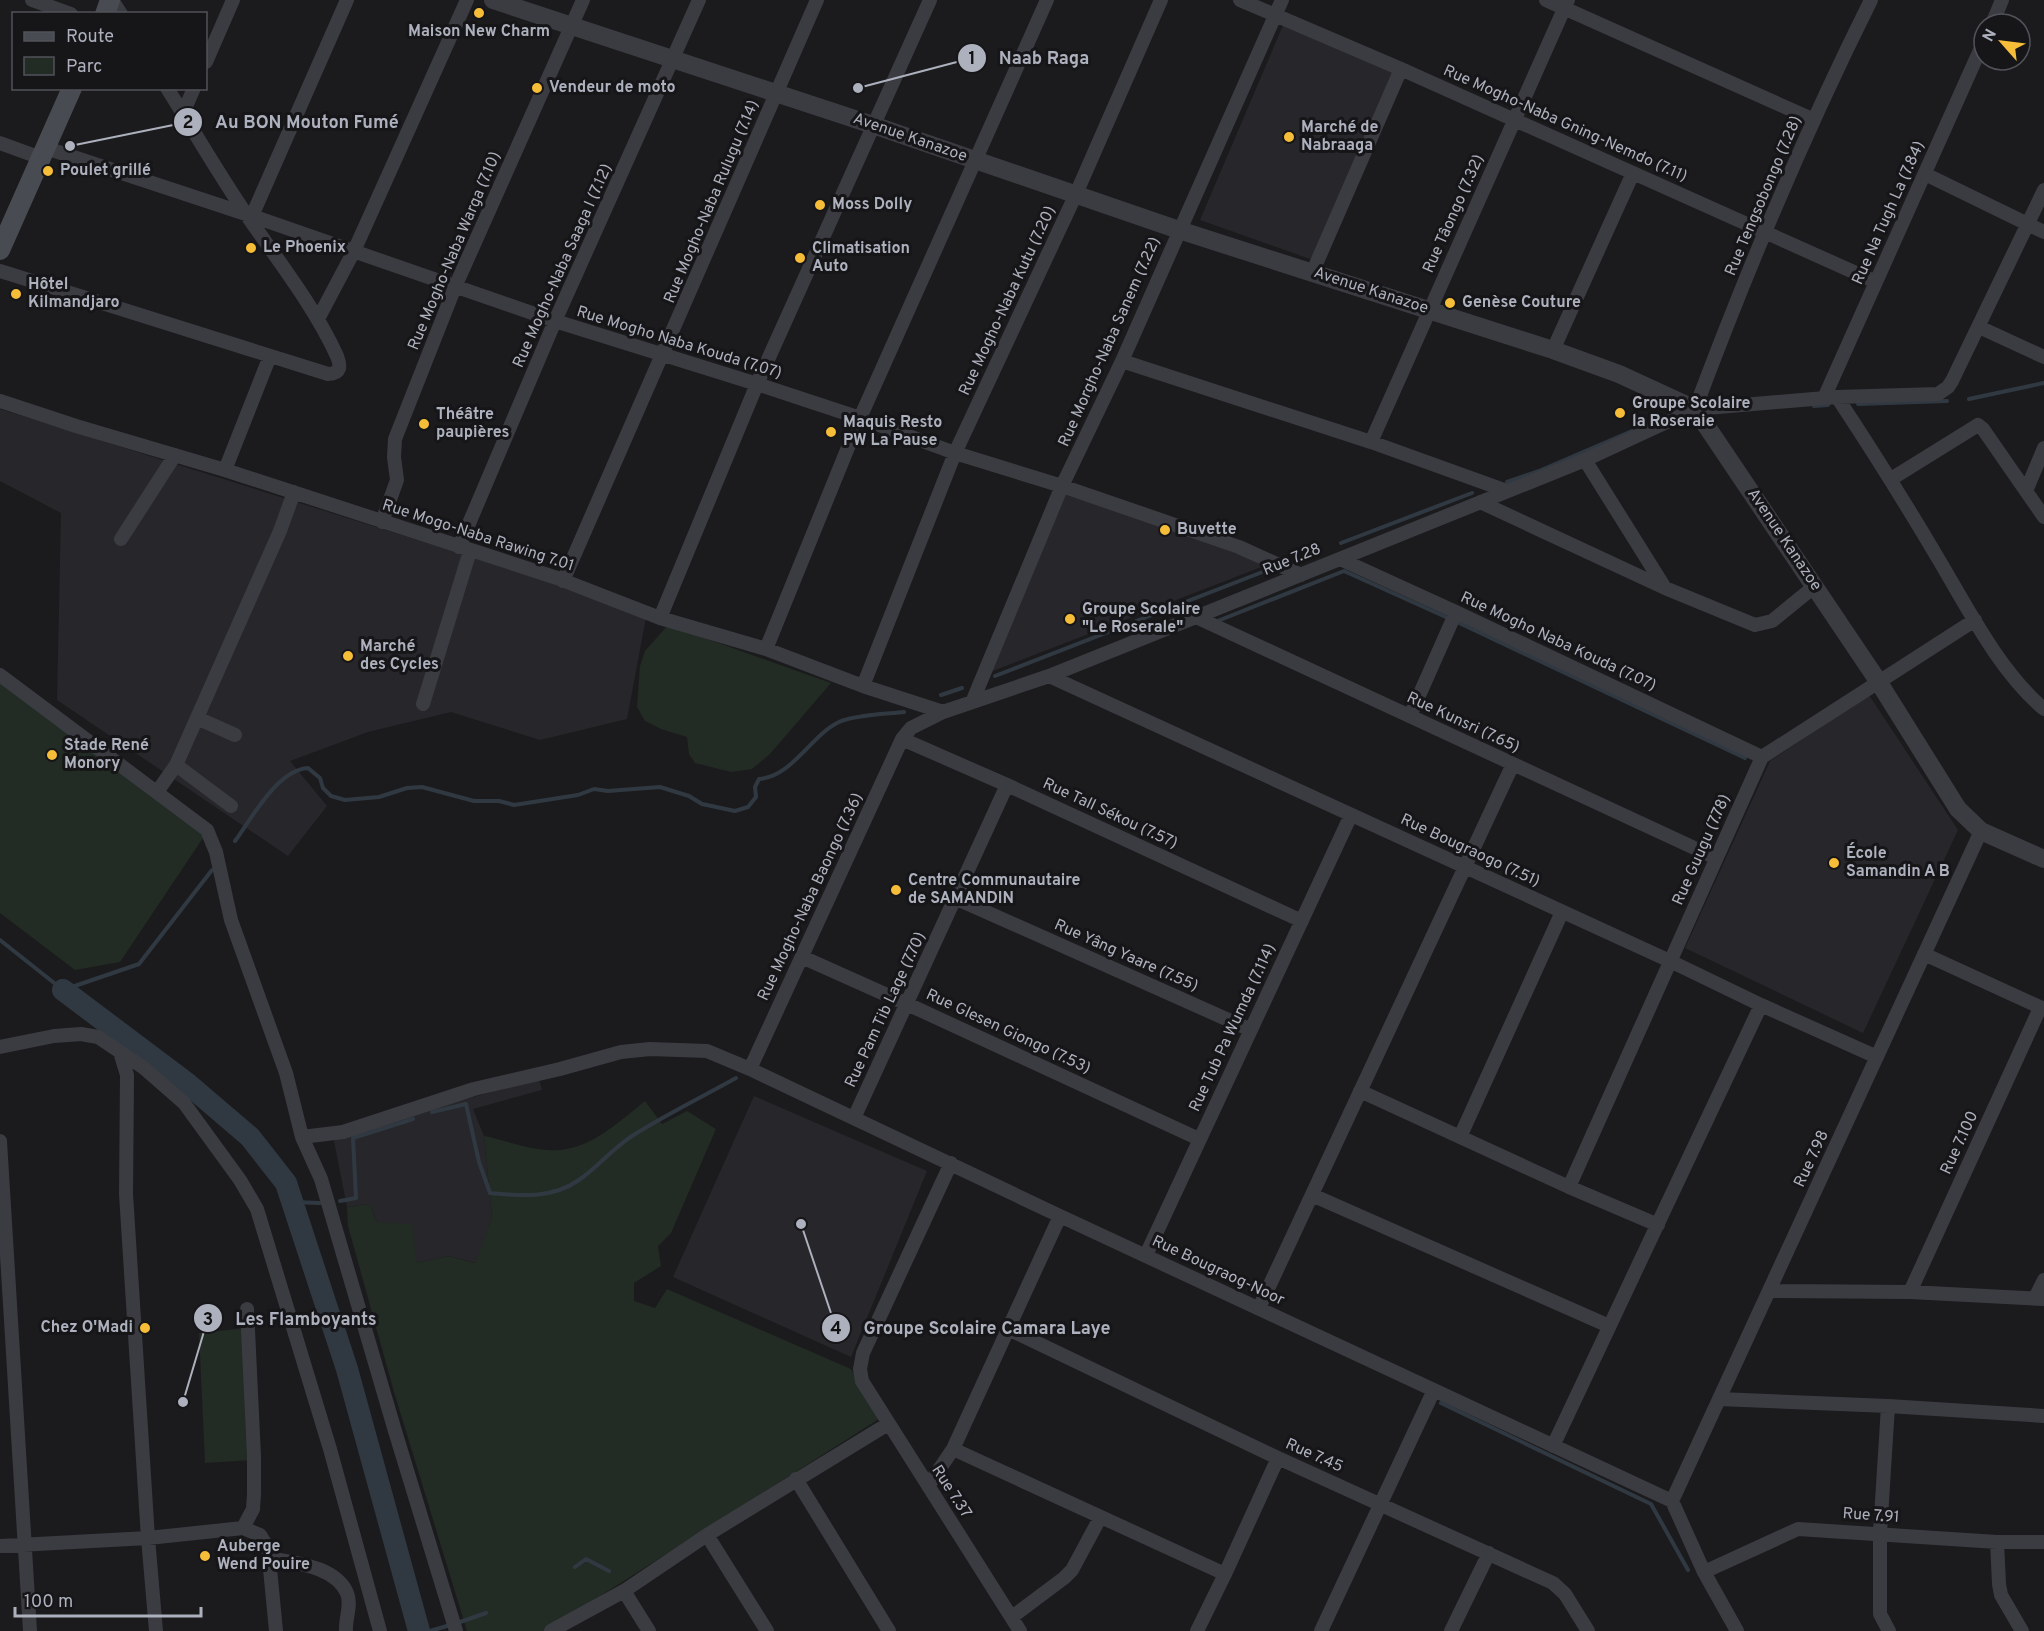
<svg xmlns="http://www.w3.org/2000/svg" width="2044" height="1631" font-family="Overpass,sans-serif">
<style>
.built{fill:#27262a}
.green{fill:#222b24}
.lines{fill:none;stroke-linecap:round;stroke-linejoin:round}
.stream{stroke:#303942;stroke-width:4}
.river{stroke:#303942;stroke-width:22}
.minor{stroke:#3b3c42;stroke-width:14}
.tertiary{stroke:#3b3c42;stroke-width:18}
.secondary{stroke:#494b52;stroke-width:20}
.poi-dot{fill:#f6bd39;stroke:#161518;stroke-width:2}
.labels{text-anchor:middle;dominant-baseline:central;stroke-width:6;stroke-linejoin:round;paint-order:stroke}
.poi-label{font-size:16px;font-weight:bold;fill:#adb1bd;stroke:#161518;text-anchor:start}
.street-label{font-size:16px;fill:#adb1bd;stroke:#161518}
.leader{fill:none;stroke:#adb1bd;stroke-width:2}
.callout-dot{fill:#adb1bd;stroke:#161518;stroke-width:2}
.mark-label{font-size:18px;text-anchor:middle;font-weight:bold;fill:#111}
.callout-label{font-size:18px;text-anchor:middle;font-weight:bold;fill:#adb1bd;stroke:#161518;stroke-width:6;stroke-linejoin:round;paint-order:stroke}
</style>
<rect width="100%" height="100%" fill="#1b1b1d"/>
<path class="built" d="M 1284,23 L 1398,70 L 1313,260 L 1200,220 Z
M 0,409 L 647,612 L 627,719 L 540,740 L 451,712 L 368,732 L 290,761 L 327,806 L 288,856 L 57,700 L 61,513 L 0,481 Z
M 1066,494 L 1263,562 L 1264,566 L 990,672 Z
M 1869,695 L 1958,830 L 1863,1033 L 1685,948 L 1770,761 Z
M 539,1079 L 542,1090 L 473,1109 L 484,1136 L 492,1216 L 476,1263 L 448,1256 L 417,1263 L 377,1222 L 369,1204 L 347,1207 L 333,1136 Z
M 754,1096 L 927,1171 L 851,1357 L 673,1277 Z"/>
<path class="green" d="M 668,625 L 831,683 L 770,754 L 752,769 L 731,772 L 695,763 L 689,754 L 687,737 L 661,729 L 645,721 L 637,707 L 640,666 L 645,651 Z
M 0,679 L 207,832 L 120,962 L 75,970 L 0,913 Z
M 645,1101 L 662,1124 L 687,1111 L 716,1129 L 671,1233 L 658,1246 L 661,1266 L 634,1283 L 634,1301 L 655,1308 L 667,1289 L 851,1369 L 879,1419 L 545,1631 L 467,1631 L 394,1392 L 348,1226 L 347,1207 L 369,1204 L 377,1222 L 412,1224 L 417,1263 L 448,1256 L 475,1263 L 492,1216 L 484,1136 C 505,1140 527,1149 548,1150 C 587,1153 616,1124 645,1101 Z
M 246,1328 L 253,1460 L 205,1463 L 199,1333 Z"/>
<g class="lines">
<path class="stream" d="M 1969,399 L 2044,383
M 1858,404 L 1947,401
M 1814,406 L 1828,405
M 1507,482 L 1539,471 L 1632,431
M 1341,543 L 1472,493
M 1455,621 L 1745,758
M 1215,622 L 1344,571 L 1448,618
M 995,676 L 1265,571
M 941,695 L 962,688
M 235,841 C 252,818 277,770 308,768 L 320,778 L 323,788 L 331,796 L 345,800 L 379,797 L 407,788 L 422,787 L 474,801 L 499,801 L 514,805 L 578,795 L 594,789 L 608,791 L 660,787 L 689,796 L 702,804 L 735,811 L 748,807 L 756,797 L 755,787 L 759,779 C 792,777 811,735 839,722 C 854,715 887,714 904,712
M 0,940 L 63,990 L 139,964 L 212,870
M 432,1112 L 466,1104 L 479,1162 L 490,1193 C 521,1196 552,1199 579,1180 C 598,1167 612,1149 632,1136 C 665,1115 702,1097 736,1078
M 340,1201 L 356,1198 L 353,1138 L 413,1119
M 292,1202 L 320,1203
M 1441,1403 L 1651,1504 L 1688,1570
M 575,1567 L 586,1559 L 609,1571
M 460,1622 L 486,1613
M 430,1631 L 447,1626"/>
<path class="river" d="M 63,990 L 188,1084 L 250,1137 L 286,1183 L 347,1369 L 419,1631"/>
<path class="minor" d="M 32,0 L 71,14
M 112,0 L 121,14
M 1240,0 L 1401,69 L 1876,282
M 1546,0 L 1814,120
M 1992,24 L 2002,0
M 206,62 L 233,0
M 183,113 L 194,88
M 0,143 L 41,158
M 46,148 L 252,216 L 555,321 L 757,384 L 860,418 L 955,453 L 1062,486 L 1239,547 L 1301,575
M 1925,174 L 2044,232
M 252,216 L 347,0
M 0,271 L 328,374 C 341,374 341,366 337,356 C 314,306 279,262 248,217 C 219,175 194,131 167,88
M 1313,271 L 1401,69
M 318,319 L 354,251 L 467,0
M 1979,327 L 2044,357
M 1553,350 L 1633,173
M 1122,361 L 1371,442 L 1507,491
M 1837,397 C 1872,450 1906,504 1939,560 C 1968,609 2000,672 2044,709
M 1824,398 L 1984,41
M 0,401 L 76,426 L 225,470 L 557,578 L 660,618 L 766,649 L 863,686 L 943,712
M 1695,409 C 1747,270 1805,132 1871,0
M 1371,442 L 1568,0
M 1585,460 L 1665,588
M 225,470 L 270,356
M 1891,479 L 1978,425 L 1983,429 L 2044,517
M 2026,491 L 2044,448
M 1480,502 L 1665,588 L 1755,625 L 1772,621 L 1815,586
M 382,522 L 397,480 L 394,457 L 395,439 L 455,287 L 583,0
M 121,539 L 175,455
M 459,547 L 555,321 L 699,0
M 1340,559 L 1456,612 L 1762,757
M 563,581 L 817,0
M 1196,617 L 1716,858
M 660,618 L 757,384 L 930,0
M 766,649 L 860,418 L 1047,0
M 0,675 L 207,830 L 216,852 L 231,920 L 286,1073 L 302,1137 L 343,1132 L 474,1089 L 560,1069 L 621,1052 L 650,1049 L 707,1051 L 750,1069 L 1060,1216 L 1672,1501
M 1049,676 L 1670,961 L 1761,1005 L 1877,1057
M 863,686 L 955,453 L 1076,194 L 1161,0
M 973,700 L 1062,486 L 1122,361 L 1282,0
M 423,704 L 470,551
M 1410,716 L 1456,612
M 197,718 L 235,735
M 902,739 L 1007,785 L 1302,921
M 176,765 L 231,806
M 157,792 L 176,765 L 280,531 L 294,492
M 955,898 L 1251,1030
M 1924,954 L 2044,1009
M 802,957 L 907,1004 L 1199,1139
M 0,1047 L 54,1036 L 81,1034 L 98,1037 L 144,1068 L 184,1103 L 240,1180 L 257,1209 L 330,1449 L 380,1631
M 120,1052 L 127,1075 L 126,1194 L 148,1538 L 156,1631
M 750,1069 L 902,739 L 911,728 L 943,712 L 1049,676 L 1196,617 L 1585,460 L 1695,409 L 1837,397 L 1938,394 L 1948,387 L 1952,381 L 2044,190
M 1360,1091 L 1569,1187 L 1658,1225
M 854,1118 L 1007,785
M 302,1137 L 321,1179 L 395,1431 L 456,1631
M 1460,1137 L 1562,912
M 0,1141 L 30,1631
M 951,1163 L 863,1353 L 860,1369 L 862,1381 L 1020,1631
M 1569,1187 L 1762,757 L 1975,620
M 1312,1195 L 1609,1326
M 1146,1255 L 1351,815
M 1769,1291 L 1910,1292 L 2044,1299
M 1910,1292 L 2040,1008
M 2035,1298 L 2044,1280
M 1259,1308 L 1513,764
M 247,1309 L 254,1456 L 254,1494 L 253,1509 L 243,1528 L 260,1535 L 268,1548 L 276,1631
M 1008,1329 L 1278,1458 L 1553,1583 L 1565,1594 L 1588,1631
M 1719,1399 L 1888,1406 L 2044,1416
M 1888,1406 L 1880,1533 L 1880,1614 L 1889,1631
M 1553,1446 L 1761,1005
M 953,1449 L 1225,1574
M 796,1479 L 889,1631
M 928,1486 L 953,1449 L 1060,1216
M 1672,1501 L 1981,831
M 1672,1501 L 1704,1572 L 1737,1631
M 707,1535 L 767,1631
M 1997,1542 L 1999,1584 L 2001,1595 L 2022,1631
M 0,1546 L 148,1538 L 243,1528
M 270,1558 C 295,1563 335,1566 347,1593 C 352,1605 345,1619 346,1631
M 1704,1572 L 1798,1529 L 1997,1542 L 2044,1542
M 624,1591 L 649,1631
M 1012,1617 L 1064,1578 L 1072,1570 L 1100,1518
M 551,1631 L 624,1591 L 707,1535 L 888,1424
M 1197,1631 L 1225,1574 L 1278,1458
M 1321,1631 L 1434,1390
M 1451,1631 L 1489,1553"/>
<path class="tertiary" d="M 493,0 L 873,125 L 1179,230 L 1553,350 L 1619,374 L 1695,409 L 1878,681 L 1958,809 L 1981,831 L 2044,859"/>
<path class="secondary" d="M 105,14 L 110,0
M 0,250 L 72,88"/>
</g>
<g class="poi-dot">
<circle cx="479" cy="13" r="6"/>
<circle cx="537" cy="88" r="6"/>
<circle cx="1289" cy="137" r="6"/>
<circle cx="48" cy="171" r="6"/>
<circle cx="820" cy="205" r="6"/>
<circle cx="251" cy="248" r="6"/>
<circle cx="800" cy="258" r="6"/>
<circle cx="16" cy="294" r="6"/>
<circle cx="1450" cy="303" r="6"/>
<circle cx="1620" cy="413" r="6"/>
<circle cx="424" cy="424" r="6"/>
<circle cx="831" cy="432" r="6"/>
<circle cx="1165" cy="530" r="6"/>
<circle cx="1070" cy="619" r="6"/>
<circle cx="348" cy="656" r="6"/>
<circle cx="52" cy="755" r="6"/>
<circle cx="1834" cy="863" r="6"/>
<circle cx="896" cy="890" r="6"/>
<circle cx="145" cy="1328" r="6"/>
<circle cx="205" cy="1556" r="6"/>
</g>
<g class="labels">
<g class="poi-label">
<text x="479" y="32" text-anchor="middle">Maison New Charm</text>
<text x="549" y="88">Vendeur de moto</text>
<text x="1301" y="128">Marché de<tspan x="1301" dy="18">Nabraaga</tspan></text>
<text x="60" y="171">Poulet grillé</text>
<text x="832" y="205">Moss Dolly</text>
<text x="263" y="248">Le Phoenix</text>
<text x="812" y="249">Climatisation<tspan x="812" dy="18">Auto</tspan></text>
<text x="28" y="285">Hôtel<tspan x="28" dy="18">Kilmandjaro</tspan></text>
<text x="1462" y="303">Genèse Couture</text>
<text x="1632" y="404">Groupe Scolaire<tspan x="1632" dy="18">la Roseraie</tspan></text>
<text x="436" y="415">Théâtre<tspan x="436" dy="18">paupières</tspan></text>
<text x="843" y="423">Maquis Resto<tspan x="843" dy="18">PW La Pause</tspan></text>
<text x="1177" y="530">Buvette</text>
<text x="1082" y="610">Groupe Scolaire<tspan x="1082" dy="18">"Le Roserale"</tspan></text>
<text x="360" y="647">Marché<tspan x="360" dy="18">des Cycles</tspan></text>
<text x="64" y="746">Stade René<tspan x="64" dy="18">Monory</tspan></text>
<text x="1846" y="854">École<tspan x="1846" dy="18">Samandin A B</tspan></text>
<text x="908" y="881">Centre Communautaire<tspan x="908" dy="18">de SAMANDIN</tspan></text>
<text x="133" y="1328" text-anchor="end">Chez O'Madi</text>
<text x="217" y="1547">Auberge<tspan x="217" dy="18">Wend Pouire</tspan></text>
</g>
<g class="street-label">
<text transform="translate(1565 124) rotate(24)">Rue Mogho-Naba Gning-Nemdo (7.11)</text>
<text transform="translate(910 138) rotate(19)">Avenue Kanazoe</text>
<text transform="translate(1764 196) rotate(-67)">Rue Tengsobongo (7.28)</text>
<text transform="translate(712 202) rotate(-67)">Rue Mogho-Naba Rulugu (7.14)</text>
<text transform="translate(1889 213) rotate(-66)">Rue Na Tugh La (7.84)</text>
<text transform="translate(1454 214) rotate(-66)">Rue Tâongo (7.32)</text>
<text transform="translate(455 251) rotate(-67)">Rue Mogho-Naba Warga (7.10)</text>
<text transform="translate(563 266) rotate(-66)">Rue Mogho-Naba Saaga I (7.12)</text>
<text transform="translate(1371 291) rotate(18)">Avenue Kanazoe</text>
<text transform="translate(1008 301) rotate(-65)">Rue Mogho-Naba Kutu (7.20)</text>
<text transform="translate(1110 342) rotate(-66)">Rue Morgho-Naba Sanem (7.22)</text>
<text transform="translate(679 343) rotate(17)">Rue Mogho Naba Kouda (7.07)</text>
<text transform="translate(478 536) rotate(18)">Rue Mogo-Naba Rawing 7.01</text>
<text transform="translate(1784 540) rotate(56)">Avenue Kanazoe</text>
<text transform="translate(1292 560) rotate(-22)">Rue 7.28</text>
<text transform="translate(1558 642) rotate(25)">Rue Mogho Naba Kouda (7.07)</text>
<text transform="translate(1463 723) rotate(25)">Rue Kunsri (7.65)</text>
<text transform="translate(1110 814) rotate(25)">Rue Tall Sékou (7.57)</text>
<text transform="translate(1702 850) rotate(-66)">Rue Guugu (7.78)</text>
<text transform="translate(1470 851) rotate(25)">Rue Bougraogo (7.51)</text>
<text transform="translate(811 897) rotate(-65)">Rue Mogho-Naba Baongo (7.36)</text>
<text transform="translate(1126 956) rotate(24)">Rue Yâng Yaare (7.55)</text>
<text transform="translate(886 1010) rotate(-65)">Rue Pam Tib Lage (7.70)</text>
<text transform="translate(1233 1028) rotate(-65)">Rue Tub Pa Wumda (7.114)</text>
<text transform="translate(1008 1032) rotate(25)">Rue Glesen Giongo (7.53)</text>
<text transform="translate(1960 1143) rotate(-65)">Rue 7.100</text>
<text transform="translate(1812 1159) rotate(-65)">Rue 7.98</text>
<text transform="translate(1218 1271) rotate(25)">Rue Bougraog-Noor</text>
<text transform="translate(1314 1456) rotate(24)">Rue 7.45</text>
<text transform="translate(951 1492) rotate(57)">Rue 7.37</text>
<text transform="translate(1871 1516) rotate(4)">Rue 7.91</text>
</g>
</g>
<path class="leader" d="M858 88L972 58M70 146L188 122M183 1402L208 1318M801 1224L836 1328"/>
<g class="callout-dot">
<circle cx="858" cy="88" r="6"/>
<circle cx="70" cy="146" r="6"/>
<circle cx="183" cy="1402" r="6"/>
<circle cx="801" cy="1224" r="6"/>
<circle cx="972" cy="58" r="15"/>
<circle cx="188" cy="122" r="15"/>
<circle cx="208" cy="1318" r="15"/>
<circle cx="836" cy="1328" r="15"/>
</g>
<g class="mark-label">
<text x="972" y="64">1</text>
<text x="188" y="128">2</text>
<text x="208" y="1325">3</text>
<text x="836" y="1334">4</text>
</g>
<g class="callout-label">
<text x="1044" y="64">Naab Raga</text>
<text x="307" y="128">Au BON Mouton Fumé</text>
<text x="306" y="1325">Les Flamboyants</text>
<text x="987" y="1334">Groupe Scolaire Camara Laye</text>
</g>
<rect x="12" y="12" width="195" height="78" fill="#161518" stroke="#52535a" stroke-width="1.5"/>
<rect x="24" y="32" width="30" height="9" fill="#494b52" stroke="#52535a" stroke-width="1.5"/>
<text x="66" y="42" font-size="18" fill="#adb1bd">Route</text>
<rect x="24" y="57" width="30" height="18" fill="#222b24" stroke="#52535a" stroke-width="1.5"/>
<text x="66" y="72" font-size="18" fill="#adb1bd">Parc</text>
<g transform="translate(2002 42) rotate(298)"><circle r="28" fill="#161518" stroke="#52535a" stroke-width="1.5"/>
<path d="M0-4.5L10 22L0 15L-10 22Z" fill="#f6bd39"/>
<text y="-9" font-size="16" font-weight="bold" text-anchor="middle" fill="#adb1bd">N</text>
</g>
<path d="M15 1607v9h186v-9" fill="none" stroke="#adb1bd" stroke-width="3"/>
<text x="24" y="1607" font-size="18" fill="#adb1bd" stroke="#161518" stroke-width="4.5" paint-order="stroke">100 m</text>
</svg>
